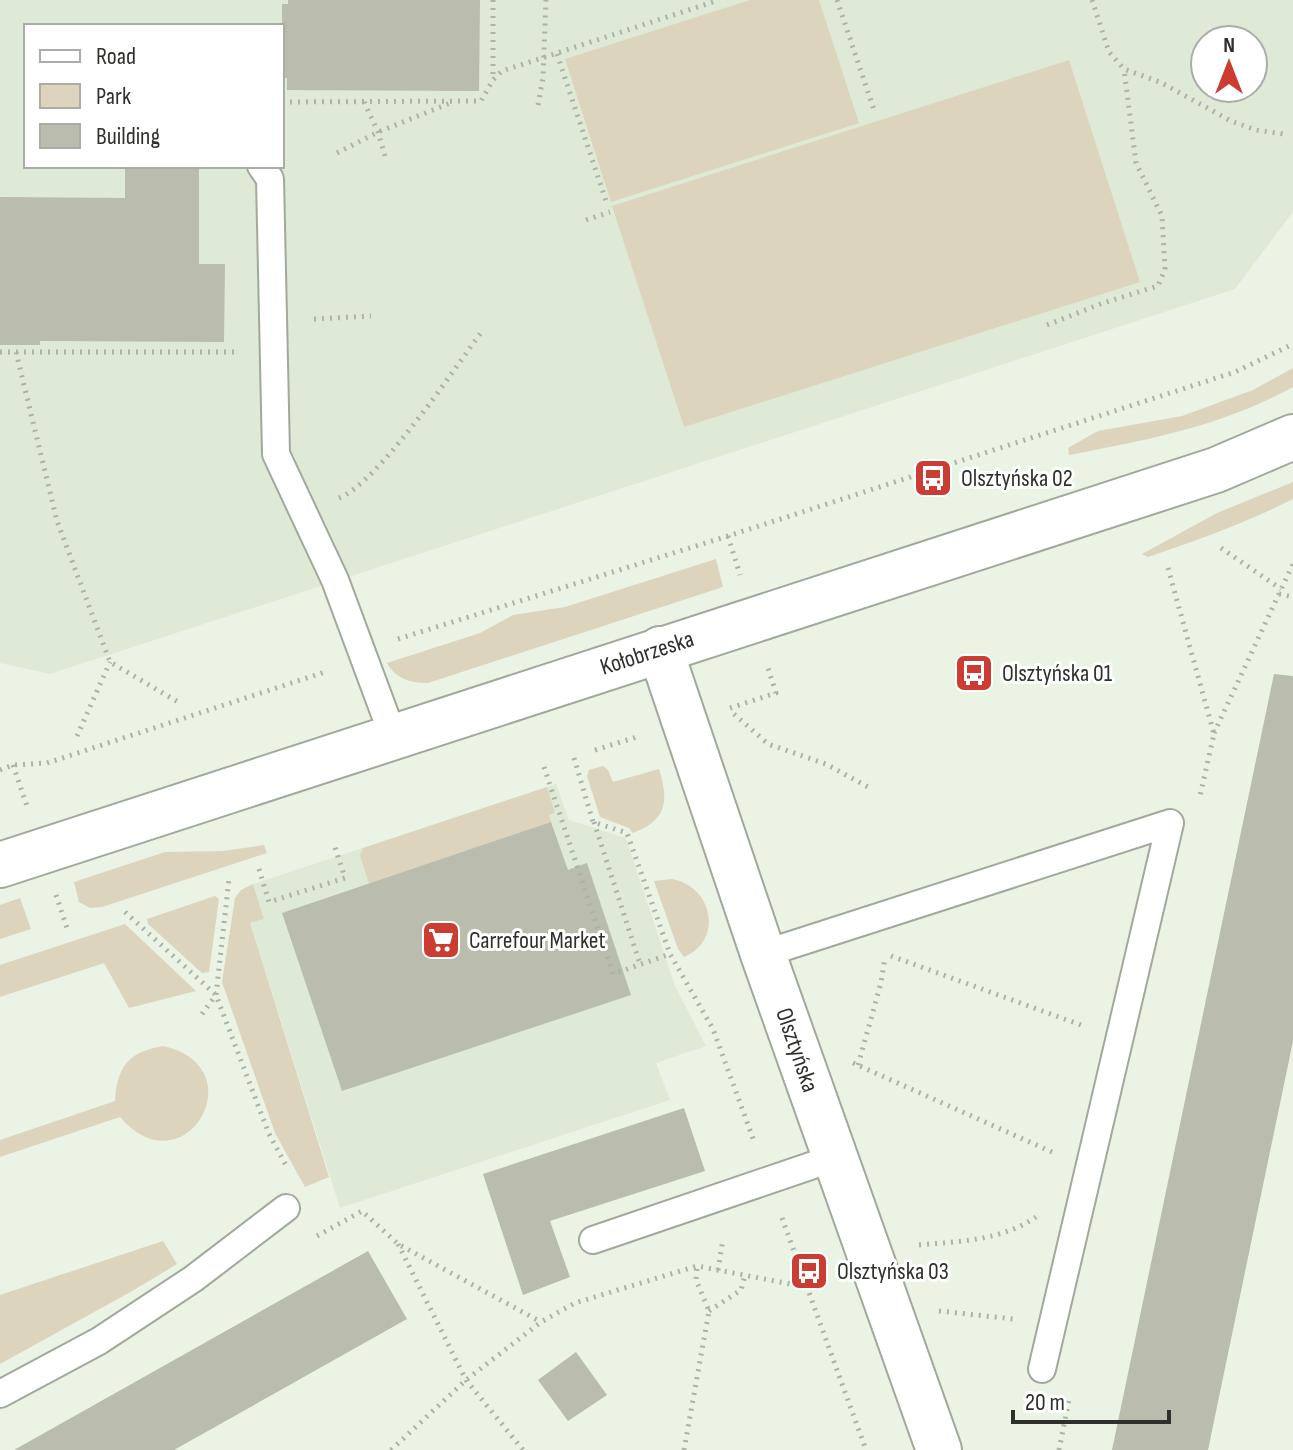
<svg xmlns="http://www.w3.org/2000/svg" width="1293" height="1450" font-family="'Sofia Sans Condensed',sans-serif">
<style>
.built{fill:#deead5;fill-rule:evenodd}
.green{fill:#dcd4bc}
.building{fill:#babcad}
.lines{fill:none;stroke-linecap:round;stroke-linejoin:round}
.service-casing{stroke:#a1a99c;stroke-width:30}
.tertiary-casing{stroke:#a1a99c;stroke-width:48}
.path{stroke:#acb2a7;stroke-width:5;stroke-dasharray:2 6;stroke-linecap:butt}
.service{stroke:#fff;stroke-width:26}
.tertiary{stroke:#fff;stroke-width:44}
.labels{text-anchor:middle;dominant-baseline:central;stroke-width:6;stroke-linejoin:round;paint-order:stroke}
.poi-label{font-size:24px;fill:#2d302b;stroke:#fff;text-anchor:start}
.street-label{font-size:24px;fill:#2d302b;stroke:#fff}
</style>
<rect width="100%" height="100%" fill="#ebf3e5"/>
<path class="built" d="M 0,0 L 1293,0 L 1293,212 L 1235,289 L 50,674 L 0,663 ZM 26,26 L 282,26 L 282,166 L 26,166 ZM 1205,40 L 1253,40 L 1253,88 L 1205,88 Z
M 556,784 L 569,820 L 626,838 L 675,986 L 706,1046 L 656,1063 L 670,1100 L 340,1208 L 250,923 L 264,919 L 253,884 Z"/>
<path class="green" d="M 750,0 L 819,0 L 859,123 L 611,202 L 565,59 Z
M 1069,60 L 1140,282 L 684,427 L 612,206 Z
M 1293,368 L 1293,387 C 1219,427 1150,439 1069,455 L 1068,448 L 1098,431 L 1182,416 L 1253,390 Z
M 1293,482 L 1293,499 C 1246,523 1198,540 1148,557 L 1142,554 L 1217,513 Z
M 716,559 L 723,587 L 428,683 C 410,683 396,679 387,663 L 480,633 L 513,615 L 565,607 Z
M 603,766 L 608,770 L 613,782 L 659,769 C 669,801 667,820 633,833 L 629,828 L 600,817 L 587,776 L 589,770 Z
M 547,787 L 555,813 L 549,815 L 551,822 L 369,884 L 360,855 L 363,848 Z
M 264,845 L 267,853 L 102,907 L 90,908 L 79,902 L 74,882 L 165,852 L 223,851 Z
M 672,879 C 714,887 723,941 684,957 L 678,949 L 654,881 Z
M 253,884 L 264,919 L 250,923 L 329,1177 L 305,1187 L 275,1133 L 222,982 L 235,898 L 241,890 Z
M 215,896 L 219,899 L 209,972 L 202,973 L 148,924 L 147,919 Z
M 20,898 L 31,929 L 0,939 L 0,905 Z
M 125,924 L 196,991 L 129,1008 L 104,963 L 0,997 L 0,965 Z
M 163,1046 C 258,1067 184,1192 120,1117 L 0,1157 L 0,1140 L 115,1101 C 117,1067 128,1052 163,1046 Z
M 163,1241 L 177,1264 L 134,1290 L 0,1364 L 0,1295 Z"/>
<path class="building" d="M 288,0 L 480,0 L 479,91 L 287,90 L 287,78 L 282,78 L 282,4 L 288,4 Z
M 125,166 L 199,166 L 199,264 L 225,264 L 224,342 L 40,341 L 40,345 L 0,345 L 0,197 L 125,198 Z
M 1274,674 L 1293,676 L 1293,1041 L 1208,1450 L 1112,1450 Z
M 551,822 L 568,870 L 587,863 L 631,995 L 342,1091 L 282,913 Z
M 684,1108 L 705,1171 L 550,1221 L 570,1277 L 523,1295 L 483,1174 Z
M 368,1251 L 407,1319 L 215,1427 L 174,1450 L 14,1450 Z
M 576,1352 L 607,1395 L 568,1421 L 538,1380 Z"/>
<g class="lines">
<g class="service-casing">
<path id="service" d="M 261,166 L 270,179 L 276,454 L 335,580 L 393,736
M 763,954 L 1170,823
M 593,1240 L 834,1158
M 1042,1369 L 1170,823
M 0,1394 L 99,1341 L 193,1279 L 286,1208"/>
</g>
<g class="tertiary-casing">
<path id="tertiary" d="M 660,649 L 763,954 L 939,1450
M 0,865 L 1216,470 L 1293,437"/>
</g>
<path class="path" d="M 493,0 L 493,79
M 837,0 L 874,110
M 1092,0 L 1109,52 L 1124,69 L 1162,83 L 1231,121 L 1256,130 L 1284,134
M 557,54 L 606,201
M 282,102 L 481,101 L 493,80 L 502,71 L 719,0
M 364,102 L 378,132 L 385,156
M 538,105 L 543,78 L 546,0
M 337,153 L 378,132 L 453,102
M 586,220 L 610,212
M 314,319 L 371,316
M 1047,325 L 1103,303 L 1158,286 L 1165,269 L 1162,216 L 1136,163 L 1124,69
M 0,352 L 235,352
M 16,352 L 57,521 L 110,662 L 178,702
M 339,498 C 379,482 454,369 483,330
M 728,536 L 740,575
M 1221,548 L 1281,589
M 1168,568 L 1214,734 L 1200,796
M 1279,594 L 1293,597
M 398,639 L 728,536 L 1235,372 L 1293,344
M 730,708 L 776,693 L 767,665
M 734,714 L 768,744 L 826,764 L 868,787
M 1214,733 L 1293,564
M 77,736 L 110,662
M 595,750 L 640,736
M 574,758 L 593,822 L 627,833 L 670,954 L 713,1029 L 755,1144
M 13,765 L 27,806
M 544,767 L 613,974 L 670,954
M 0,770 L 13,765 L 47,763 L 328,671
M 594,822 L 640,964
M 259,869 L 269,902 L 345,878 L 334,844
M 56,895 L 68,931
M 125,912 L 216,995 L 269,1134 L 288,1169
M 891,956 L 1081,1025
M 202,1014 L 216,995 L 229,879
M 853,1063 L 1052,1152
M 858,1065 L 881,983 L 885,957
M 782,1218 L 866,1450
M 317,1236 L 362,1211 L 398,1244 L 541,1322
M 398,1244 L 466,1380 L 523,1450
M 919,1245 C 961,1241 1000,1241 1036,1217
M 718,1270 L 723,1239
M 709,1311 L 741,1290 L 745,1276
M 939,1311 L 1013,1319
M 391,1450 L 466,1380 L 541,1322 L 575,1303 L 697,1266 L 806,1287
M 684,1450 L 709,1311 L 696,1280 L 697,1266
M 1059,1450 L 1069,1400"/>
<use href="#service" class="service"/>
<use href="#tertiary" class="tertiary"/>
</g>
<defs>
<g id="bus-square" transform="scale(2)"><rect x="-9" y="-9" width="18" height="18" rx="4" fill="#cb3d32" stroke="#fff"/><path d="M-5-6H5V4H4V6H2V4H-2V6H-4V4H-5ZM-3.5-4V0h7V-4ZM-3.5 1.2v1.5H-2V1.2ZM2 1.2v1.5H3.5V1.2Z" fill="#fff"/></g>
<g id="supermarket-square" transform="scale(2)"><rect x="-9" y="-9" width="18" height="18" rx="4" fill="#cb3d32" stroke="#fff"/><path d="M-6-5.5h2.5l.6 2H6L4.5 2H-2.5L-4.4-4H-6ZM-1.5 3.2a1.3 1.3 0 1 0 .1 0ZM3 3.2a1.3 1.3 0 1 0 .1 0Z" fill="#fff"/></g>
</defs>
<g fill-rule="evenodd">
<use href="#bus-square" x="933" y="478"/>
<use href="#bus-square" x="974" y="673"/>
<use href="#supermarket-square" x="441" y="940"/>
<use href="#bus-square" x="809" y="1271"/>
</g>
<g class="labels">
<g class="poi-label">
<text x="961" y="478">Olsztyńska 02</text>
<text x="1002" y="673">Olsztyńska 01</text>
<text x="469" y="940">Carrefour Market</text>
<text x="837" y="1271">Olsztyńska 03</text>
</g>
<g class="street-label">
<text transform="translate(647 653) rotate(-18)">Kołobrzeska</text>
<text transform="translate(797 1050) rotate(71)">Olsztyńska</text>
</g>
</g>
<rect x="24" y="24" width="260" height="144" fill="#ffffff" stroke="#abacaa" stroke-width="2"/>
<rect x="40" y="50" width="40" height="12" fill="#ffffff" stroke="#abacaa" stroke-width="2"/>
<text x="96" y="64" font-size="24" fill="#2d302b">Road</text>
<rect x="40" y="84" width="40" height="24" fill="#dcd4bc" stroke="#abacaa" stroke-width="2"/>
<text x="96" y="104" font-size="24" fill="#2d302b">Park</text>
<rect x="40" y="124" width="40" height="24" fill="#babcad" stroke="#abacaa" stroke-width="2"/>
<text x="96" y="144" font-size="24" fill="#2d302b">Building</text>
<g transform="translate(1229 64)"><circle r="38" fill="#ffffff" stroke="#abacaa" stroke-width="2"/>
<path d="M0-6L14 30L0 20L-14 30Z" fill="#cb3d32"/>
<text y="-12" font-size="22" font-weight="bold" text-anchor="middle" fill="#2d302b">N</text>
</g>
<path d="M1013 1410v12h156v-12" fill="none" stroke="#2d302b" stroke-width="4"/>
<text x="1025" y="1410" font-size="24" fill="#2d302b" stroke="#ffffff" stroke-width="6" paint-order="stroke">20 m</text>
</svg>
